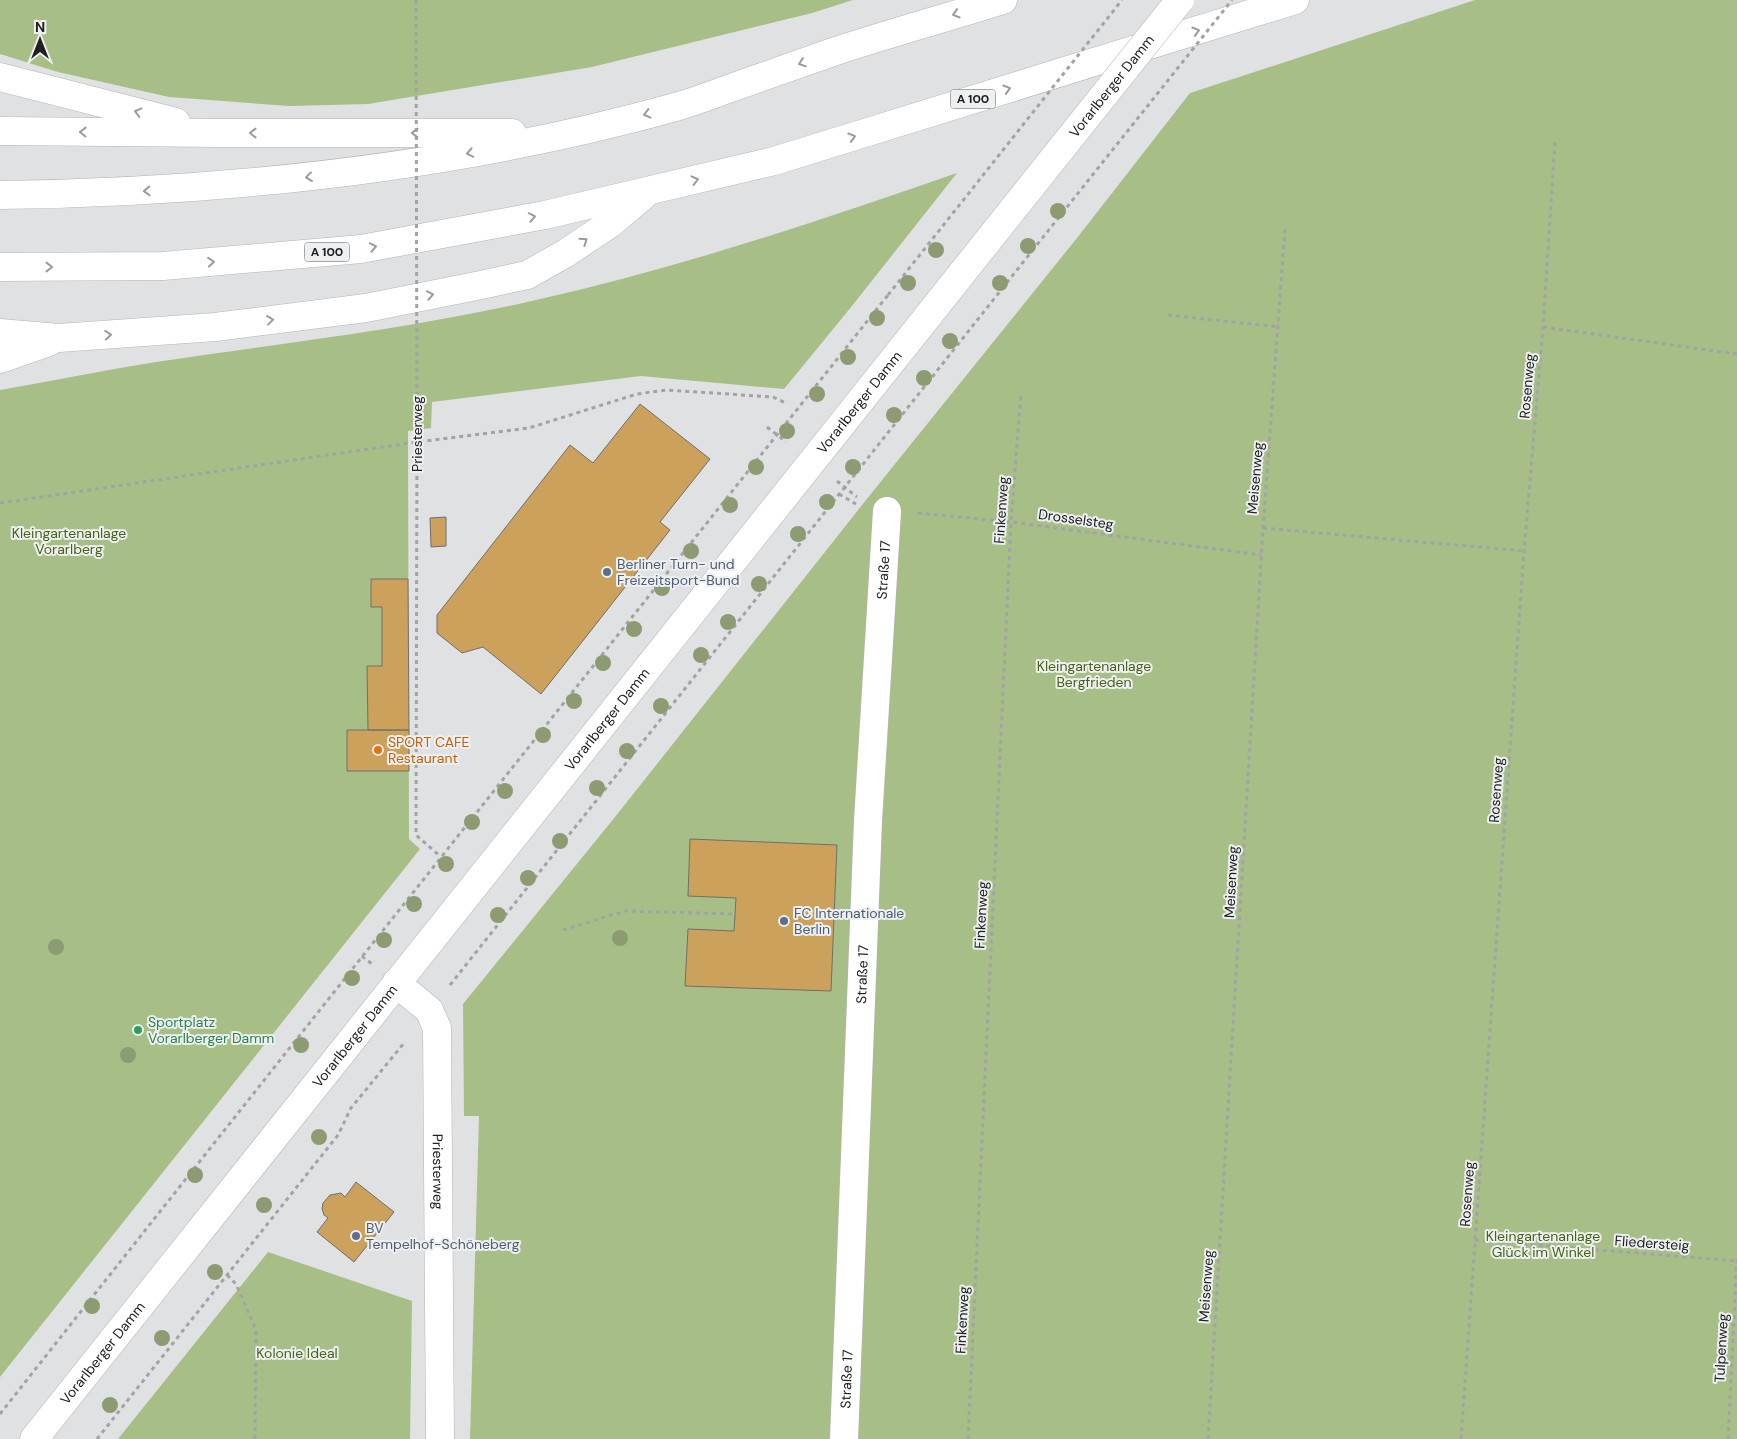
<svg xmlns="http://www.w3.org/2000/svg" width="1737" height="1439" font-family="'DM Sans',sans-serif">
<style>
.green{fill:#a7bf87}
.building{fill:#cba15b;stroke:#706f6e}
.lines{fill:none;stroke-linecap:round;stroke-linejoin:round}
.minor-casing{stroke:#b3b4b6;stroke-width:29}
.highway-casing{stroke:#b3b4b6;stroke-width:29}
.path{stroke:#a2a3a4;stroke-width:3;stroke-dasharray:4 4;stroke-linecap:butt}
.minor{stroke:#fff;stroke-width:28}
.highway{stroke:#fff;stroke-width:28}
.minor-bridge-casing{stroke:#b3b4b6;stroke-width:29;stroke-linecap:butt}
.path-bridge{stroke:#a2a3a4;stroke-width:3;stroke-dasharray:4 4;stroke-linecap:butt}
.minor-bridge{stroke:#fff;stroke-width:28}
.tree{fill:#8c9b72}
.oneway{stroke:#9b9b9b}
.service-dot{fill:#5c6f8a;stroke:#edeff0;stroke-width:2}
.food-dot{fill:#e8710a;stroke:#edeff0;stroke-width:2}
.leisure-dot{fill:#2e9e5b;stroke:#edeff0;stroke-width:2}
.labels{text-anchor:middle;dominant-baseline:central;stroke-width:4;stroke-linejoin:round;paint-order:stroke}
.shield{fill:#edeff0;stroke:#5e5e5f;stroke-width:1}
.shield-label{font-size:12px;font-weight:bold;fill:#202021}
.street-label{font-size:14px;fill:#202021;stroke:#edeff0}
.park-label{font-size:14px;fill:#486215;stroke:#edeff0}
.service-label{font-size:14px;fill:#4e5e75;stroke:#edeff0;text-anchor:start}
.food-label{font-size:14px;fill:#c56008;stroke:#edeff0;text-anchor:start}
.leisure-label{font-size:14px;fill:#27864d;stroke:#edeff0;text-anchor:start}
</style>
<rect width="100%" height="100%" fill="#e0e1e3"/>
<path class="green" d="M 0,0 L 853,0 L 812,13 L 592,67 L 368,104 L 289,106 L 169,97 L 58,72 L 0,54 Z
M 1475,0 L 1737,0 L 1737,1439 L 470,1439 L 479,1116 L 464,1116 L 463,1004 L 615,817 L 870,495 L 1077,238 L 1190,93 Z
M 957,173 L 852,306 L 784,389 L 641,376 L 432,402 L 431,428 L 408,431 L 409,839 L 420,849 L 0,1377 L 0,390 C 52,381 104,370 156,362 C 283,343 411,329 536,300 C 679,268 819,221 957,173 Z
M 268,1252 L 412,1301 L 410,1439 L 118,1439 Z"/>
<path class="building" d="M 640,404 L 710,459 L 660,522 L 670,530 L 541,694 L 483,647 L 462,653 L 437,633 L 437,615 L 570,445 L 593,463 Z
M 446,517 L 446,546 L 431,547 L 430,518 Z
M 371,579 L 408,579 L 409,730 L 368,730 L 367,666 L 382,666 L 382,607 L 371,607 Z
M 347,730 L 409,730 L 409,771 L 347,771 Z
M 690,839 L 837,845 L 831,991 L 685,986 L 688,929 L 734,931 L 736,898 L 688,896 Z
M 356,1182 L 394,1212 L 354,1262 L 317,1232 L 328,1218 L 324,1215 L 322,1209 L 323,1203 L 330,1195 L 341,1193 L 345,1197 Z"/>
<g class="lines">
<g class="minor-casing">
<g id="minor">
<path id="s1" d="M 396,983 L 429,1010 L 437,1028 L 440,1439"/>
<path id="s2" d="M 34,1439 L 963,272"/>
<path id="s3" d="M 844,1439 L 868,821 L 887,511"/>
</g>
</g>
<g class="highway-casing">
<path id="highway" d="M 0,77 L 176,122
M 0,131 L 219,133 L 512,133
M 0,195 C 229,192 458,168 679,106 C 696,101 712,95 728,89 C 762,77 796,65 830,53 C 887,34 946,18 1003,0
M 0,267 L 163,266 L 361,249 L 545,215 L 774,161 L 1295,0
M 0,333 L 59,338 L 215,327 L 366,308 L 481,285 L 527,275 L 566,253 L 611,223 L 645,194
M 0,359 L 49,342"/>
</g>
<path class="path" d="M 1168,315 L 1279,327
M 1543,327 L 1737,354
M 767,427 L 786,442
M 417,428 L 416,835 L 441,857
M 837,481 L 857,497
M 839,494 L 856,504
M 0,503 L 417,442 L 529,428 L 637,394 L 667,390 L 773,397 L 786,403
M 918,513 L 1011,522 L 1261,555
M 1263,528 L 1524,551
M 563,930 L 625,911 L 735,914
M 362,956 L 372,964
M 450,985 L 1032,251
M 1475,1240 L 1737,1261
M 227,1275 L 236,1284 L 256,1330 L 255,1439
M 0,1414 C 295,1040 592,668 888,295
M 97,1439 L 338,1135 L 351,1108 L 404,1043
M 968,1439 L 1011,522 L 1021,393
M 1208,1439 L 1263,528 L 1285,229
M 1461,1439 L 1524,551 L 1543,327 L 1555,142
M 1728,1439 L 1737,1258"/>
<use href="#minor" class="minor"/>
<use href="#highway" class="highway"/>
<g class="minor-bridge-casing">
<g id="minor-bridge">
<path id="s4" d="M 963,272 L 1180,0"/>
</g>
</g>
<path class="path-bridge" d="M 416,0 L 417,428
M 1032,251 L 1232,0
M 888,295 L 1122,0"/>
<use href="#minor-bridge" class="minor-bridge"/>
</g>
<g class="tree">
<circle cx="1058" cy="211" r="8"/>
<circle cx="1028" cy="246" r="8"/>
<circle cx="936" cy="250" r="8"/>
<circle cx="908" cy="283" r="8"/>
<circle cx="1000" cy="283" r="8"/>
<circle cx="877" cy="318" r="8"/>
<circle cx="950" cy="341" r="8"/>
<circle cx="848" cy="357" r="8"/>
<circle cx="924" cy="378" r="8"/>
<circle cx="817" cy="394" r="8"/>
<circle cx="894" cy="415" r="8"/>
<circle cx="787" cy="431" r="8"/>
<circle cx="756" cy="467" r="8"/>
<circle cx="853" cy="467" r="8"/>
<circle cx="827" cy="502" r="8"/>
<circle cx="730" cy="505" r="8"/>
<circle cx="798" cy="534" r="8"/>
<circle cx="691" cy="551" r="8"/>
<circle cx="759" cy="584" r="8"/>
<circle cx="662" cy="588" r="8"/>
<circle cx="728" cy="622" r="8"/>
<circle cx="634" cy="629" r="8"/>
<circle cx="701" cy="655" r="8"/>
<circle cx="603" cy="663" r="8"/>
<circle cx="574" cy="701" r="8"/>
<circle cx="661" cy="706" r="8"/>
<circle cx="543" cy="735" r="8"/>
<circle cx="627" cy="751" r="8"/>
<circle cx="597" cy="788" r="8"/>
<circle cx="505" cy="791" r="8"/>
<circle cx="472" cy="822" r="8"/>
<circle cx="560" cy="841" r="8"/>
<circle cx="446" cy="864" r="8"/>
<circle cx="528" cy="878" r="8"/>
<circle cx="414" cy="904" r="8"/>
<circle cx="498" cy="915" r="8"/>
<circle cx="620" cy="938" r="8"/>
<circle cx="384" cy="940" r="8"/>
<circle cx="56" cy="947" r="8"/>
<circle cx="352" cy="978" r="8"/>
<circle cx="301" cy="1045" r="8"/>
<circle cx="128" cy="1055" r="8"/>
<circle cx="319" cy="1137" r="8"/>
<circle cx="195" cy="1175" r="8"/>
<circle cx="264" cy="1205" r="8"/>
<circle cx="215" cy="1272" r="8"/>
<circle cx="92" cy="1306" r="8"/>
<circle cx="162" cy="1338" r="8"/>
<circle cx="110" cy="1405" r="8"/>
</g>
<defs><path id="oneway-chevron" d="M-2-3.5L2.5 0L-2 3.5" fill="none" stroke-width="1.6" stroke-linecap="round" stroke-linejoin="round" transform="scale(1.25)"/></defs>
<g class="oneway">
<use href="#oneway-chevron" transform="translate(956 14) rotate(163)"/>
<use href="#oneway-chevron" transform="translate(1196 31) rotate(-17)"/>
<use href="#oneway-chevron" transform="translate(802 63) rotate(161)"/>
<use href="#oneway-chevron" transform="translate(1007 89) rotate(-17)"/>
<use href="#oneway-chevron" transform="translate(138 112) rotate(-166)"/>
<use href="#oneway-chevron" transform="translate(647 114) rotate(166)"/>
<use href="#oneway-chevron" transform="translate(83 132) rotate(-179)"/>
<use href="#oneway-chevron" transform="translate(253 133) rotate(180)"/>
<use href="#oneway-chevron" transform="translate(415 133) rotate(-180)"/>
<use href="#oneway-chevron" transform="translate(852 137) rotate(-17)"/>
<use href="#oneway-chevron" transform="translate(470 153) rotate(169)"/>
<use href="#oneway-chevron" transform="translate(309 177) rotate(173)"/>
<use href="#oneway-chevron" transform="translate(695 180) rotate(-14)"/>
<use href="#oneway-chevron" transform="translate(147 191) rotate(178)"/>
<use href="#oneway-chevron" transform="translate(532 217) rotate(-11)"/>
<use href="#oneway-chevron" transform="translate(584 241) rotate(-34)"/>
<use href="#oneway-chevron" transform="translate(373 247) rotate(-11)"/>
<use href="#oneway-chevron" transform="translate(211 262) rotate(-5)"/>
<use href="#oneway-chevron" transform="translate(49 267)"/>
<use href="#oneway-chevron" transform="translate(430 295) rotate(-11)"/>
<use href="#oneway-chevron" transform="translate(270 320) rotate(-7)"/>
<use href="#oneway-chevron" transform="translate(108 335) rotate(-4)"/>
</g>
<g class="service-dot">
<circle cx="607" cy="572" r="5"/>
<circle cx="784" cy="921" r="5"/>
<circle cx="356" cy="1236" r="5"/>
</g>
<circle class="food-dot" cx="378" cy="750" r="5"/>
<circle class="leisure-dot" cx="138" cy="1030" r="5"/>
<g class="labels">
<g class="shield">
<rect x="950.5" y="89.5" width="45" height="19" rx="4"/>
<rect x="304.5" y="242.5" width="45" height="19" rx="4"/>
</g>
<g class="shield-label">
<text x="973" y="99">A 100</text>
<text x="327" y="252">A 100</text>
</g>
<g class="street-label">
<text stroke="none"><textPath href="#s4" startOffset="238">Vorarlberger Damm</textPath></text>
<text transform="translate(1527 386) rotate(-85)">Rosenweg</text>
<text stroke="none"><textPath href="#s2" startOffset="1325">Vorarlberger Damm</textPath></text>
<text transform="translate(417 434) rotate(-90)">Priesterweg</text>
<text transform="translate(1255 478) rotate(-85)">Meisenweg</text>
<text transform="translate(1001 510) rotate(-86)">Finkenweg</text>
<text transform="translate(1076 519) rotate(8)">Drosselsteg</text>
<text stroke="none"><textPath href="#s3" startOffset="870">Straße 17</textPath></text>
<text stroke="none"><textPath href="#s2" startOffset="920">Vorarlberger Damm</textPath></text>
<text transform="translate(1496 790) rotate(-86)">Rosenweg</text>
<text transform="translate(1231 882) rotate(-87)">Meisenweg</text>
<text transform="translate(981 915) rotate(-87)">Finkenweg</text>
<text stroke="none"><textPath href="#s3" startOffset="465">Straße 17</textPath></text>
<text stroke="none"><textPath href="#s2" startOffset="515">Vorarlberger Damm</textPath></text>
<text stroke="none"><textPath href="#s1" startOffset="206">Priesterweg</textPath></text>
<text transform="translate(1467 1194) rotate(-86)">Rosenweg</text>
<text transform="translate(1652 1243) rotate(4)">Fliedersteig</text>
<text transform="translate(1206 1286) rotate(-86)">Meisenweg</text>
<text transform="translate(962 1320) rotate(-87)">Finkenweg</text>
<text transform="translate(1721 1348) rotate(-87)">Tulpenweg</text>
<text stroke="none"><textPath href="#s2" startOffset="110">Vorarlberger Damm</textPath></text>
<text stroke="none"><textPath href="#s3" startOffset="60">Straße 17</textPath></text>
</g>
<g class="park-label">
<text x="69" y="533">Kleingartenanlage<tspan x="69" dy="16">Vorarlberg</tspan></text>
<text x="1094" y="666">Kleingartenanlage<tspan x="1094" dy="16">Bergfrieden</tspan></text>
<text x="1543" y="1236">Kleingartenanlage<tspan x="1543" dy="16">Glück im Winkel</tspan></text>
<text x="297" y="1353">Kolonie Ideal</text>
</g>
<g class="service-label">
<text x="617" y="564">Berliner Turn- und<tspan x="617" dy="16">Freizeitsport-Bund</tspan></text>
<text x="794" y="913">FC Internationale<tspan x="794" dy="16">Berlin</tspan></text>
<text x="366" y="1228">BV<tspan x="366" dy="16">Tempelhof-Schöneberg</tspan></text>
</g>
<g class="food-label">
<text x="388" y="742">SPORT CAFE<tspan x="388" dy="16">Restaurant</tspan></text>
</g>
<g class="leisure-label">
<text x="148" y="1022">Sportplatz<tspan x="148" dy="16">Vorarlberger Damm</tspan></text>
</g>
</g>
<g transform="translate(40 40)" stroke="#edeff0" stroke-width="4" paint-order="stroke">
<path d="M0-4L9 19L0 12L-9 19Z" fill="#202021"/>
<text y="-8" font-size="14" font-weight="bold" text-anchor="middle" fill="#202021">N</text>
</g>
</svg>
